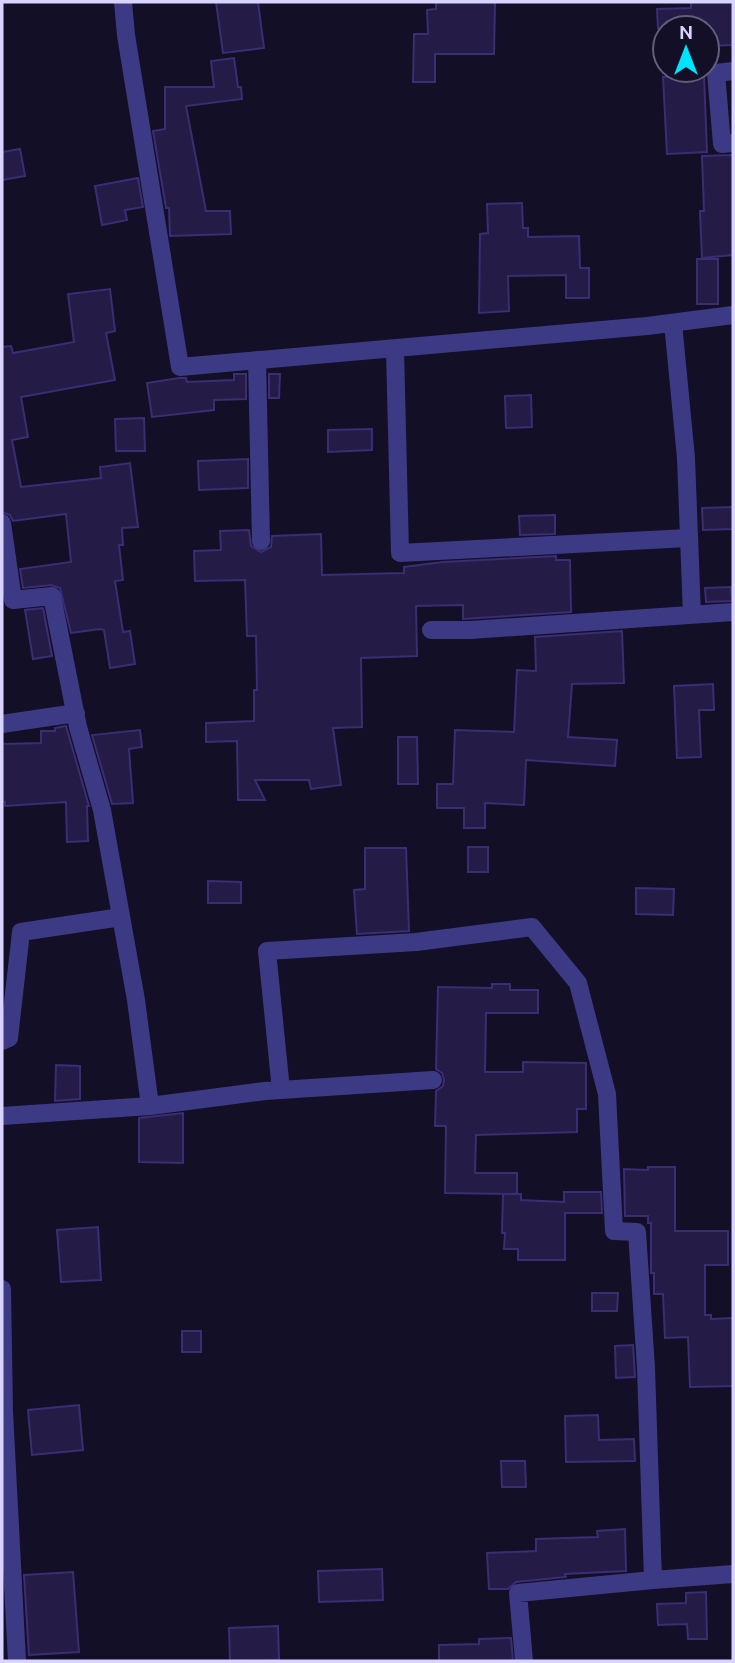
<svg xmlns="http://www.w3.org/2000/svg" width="735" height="1663" font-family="Ubuntu,sans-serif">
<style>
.building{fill:#241b47;stroke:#3b2d73;stroke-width:2}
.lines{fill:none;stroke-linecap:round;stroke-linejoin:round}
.minor{stroke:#3d3a85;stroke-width:18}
</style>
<rect width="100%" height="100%" fill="#130f26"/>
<path class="building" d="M 216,2 L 258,2 L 264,48 L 223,53 Z
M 436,2 L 495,2 L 494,54 L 435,54 L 435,82 L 413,82 L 414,34 L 428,34 L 427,10 L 436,9 Z
M 691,2 L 733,2 L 733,45 L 707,46 L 707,28 L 658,28 L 657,9 L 691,8 Z
M 234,58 L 238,87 L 241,87 L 242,99 L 186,106 L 206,211 L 230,211 L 231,234 L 170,236 L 169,208 L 166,208 L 153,131 L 165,129 L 165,87 L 214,87 L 211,61 Z
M 704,75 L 707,152 L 667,154 L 663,77 Z
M 20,149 L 25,176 L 2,180 L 2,152 Z
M 733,155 L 733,255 L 702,258 L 700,211 L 704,211 L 702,156 Z
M 138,178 L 143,207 L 125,210 L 127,220 L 102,225 L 95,186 Z
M 522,203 L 523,228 L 528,228 L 528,237 L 579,236 L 580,268 L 589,268 L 589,298 L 566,298 L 566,275 L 508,276 L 509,311 L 479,313 L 480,234 L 488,233 L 487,204 Z
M 697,259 L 718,259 L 718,304 L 697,304 Z
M 110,289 L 115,331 L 106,333 L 115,380 L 21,397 L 28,437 L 12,440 L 21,487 L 101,478 L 100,467 L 130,463 L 138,527 L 122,528 L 123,545 L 119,545 L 123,580 L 115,581 L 123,632 L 130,631 L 135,664 L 110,668 L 104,630 L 100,629 L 71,633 L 60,588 L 51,585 L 23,588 L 20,569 L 71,562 L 66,514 L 13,521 L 10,515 L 2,512 L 2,347 L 11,346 L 13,353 L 74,342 L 68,294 Z
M 234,374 L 246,374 L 246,399 L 214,400 L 214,410 L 152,417 L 147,383 L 179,378 L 186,378 L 187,382 L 234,380 Z
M 269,374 L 280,374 L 279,398 L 269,398 Z
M 531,395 L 532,427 L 506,428 L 505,396 Z
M 144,418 L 145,451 L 116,451 L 115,419 Z
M 372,429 L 372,450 L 328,452 L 328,430 Z
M 248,459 L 248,488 L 199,490 L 198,461 Z
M 733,507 L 733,529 L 703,530 L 702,508 Z
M 555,515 L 555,534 L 520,535 L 519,516 Z
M 249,530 L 251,546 L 261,552 L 271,547 L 272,536 L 321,534 L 322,575 L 404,573 L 404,567 L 443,562 L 556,556 L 556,560 L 570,560 L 571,612 L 463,619 L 463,605 L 416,606 L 417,656 L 361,658 L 362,727 L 333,728 L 341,785 L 311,789 L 309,780 L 255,780 L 265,800 L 238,800 L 237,741 L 206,742 L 206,723 L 254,721 L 254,690 L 257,690 L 256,636 L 247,636 L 245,580 L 195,581 L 194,551 L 221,550 L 220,531 Z
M 731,587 L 732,601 L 706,602 L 705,588 Z
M 43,608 L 52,656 L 33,659 L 25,610 Z
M 622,631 L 624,683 L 572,684 L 568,737 L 617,740 L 615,766 L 526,760 L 524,805 L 485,803 L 485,828 L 464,828 L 464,808 L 437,808 L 437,784 L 453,784 L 455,730 L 514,732 L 517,670 L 536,671 L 535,637 Z
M 713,684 L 714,710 L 699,710 L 701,757 L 677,758 L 674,686 Z
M 66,726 L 89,806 L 87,806 L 88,841 L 67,842 L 66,802 L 5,806 L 5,802 L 2,802 L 2,744 L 41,743 L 41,731 L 55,731 L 55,728 Z
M 140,730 L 142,747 L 129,749 L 133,803 L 112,804 L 92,735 Z
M 398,737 L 417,737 L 418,784 L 398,784 Z
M 468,847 L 488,847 L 488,872 L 468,872 Z
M 365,848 L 406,848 L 409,931 L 357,934 L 354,890 L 365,889 Z
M 208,881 L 241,882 L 241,903 L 208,903 Z
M 636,888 L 674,889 L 673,915 L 636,914 Z
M 492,984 L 510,984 L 510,990 L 538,990 L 538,1013 L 486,1013 L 485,1072 L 523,1072 L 523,1062 L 586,1063 L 586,1109 L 577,1109 L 577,1132 L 476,1135 L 475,1173 L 517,1173 L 517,1194 L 445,1193 L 446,1126 L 435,1126 L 436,1091 L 443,1086 L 444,1080 L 442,1073 L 436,1069 L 438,987 L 492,988 Z
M 56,1065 L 80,1066 L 80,1099 L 55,1101 Z
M 183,1113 L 183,1163 L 139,1162 L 139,1118 Z
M 648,1167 L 675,1167 L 675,1231 L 728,1231 L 728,1265 L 705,1265 L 705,1315 L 711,1315 L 711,1319 L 733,1318 L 733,1386 L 690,1387 L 688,1337 L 665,1338 L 663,1294 L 654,1294 L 654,1273 L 651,1273 L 651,1223 L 648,1223 L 648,1216 L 625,1216 L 624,1169 L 648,1170 Z
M 564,1192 L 601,1192 L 602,1213 L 565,1213 L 565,1260 L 518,1260 L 518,1249 L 504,1249 L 505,1233 L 502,1233 L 503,1194 L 521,1194 L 521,1200 L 564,1202 Z
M 98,1227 L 101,1280 L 61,1282 L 57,1230 Z
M 592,1293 L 618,1293 L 617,1311 L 592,1311 Z
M 182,1331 L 201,1331 L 201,1352 L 182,1352 Z
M 633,1345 L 635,1377 L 616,1378 L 615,1346 Z
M 79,1405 L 83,1450 L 32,1455 L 28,1410 Z
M 598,1415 L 599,1440 L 634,1439 L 635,1461 L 566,1462 L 565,1416 Z
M 501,1461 L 525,1461 L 526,1487 L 502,1487 Z
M 625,1529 L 626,1571 L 565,1574 L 566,1577 L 516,1582 L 508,1589 L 489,1589 L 487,1553 L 536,1551 L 536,1539 L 598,1537 L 597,1531 Z
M 382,1569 L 383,1600 L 319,1602 L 318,1571 Z
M 73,1572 L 79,1652 L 29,1655 L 24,1575 Z
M 706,1592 L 707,1639 L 688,1639 L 687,1624 L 658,1625 L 657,1604 L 686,1603 L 686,1593 Z
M 278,1626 L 279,1660 L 230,1661 L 229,1628 Z
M 511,1638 L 513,1661 L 439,1661 L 439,1645 L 479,1644 L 479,1639 Z"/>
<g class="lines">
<path class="minor" d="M 123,2 L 126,35 L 180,367 L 647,326 L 733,315
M 733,71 L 716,73 L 722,144 L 733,143
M 673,323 L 686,458 L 692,615
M 395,349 L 400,553 L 688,538
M 257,360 L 261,541
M 2,523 L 13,600 L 52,596 L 78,727 L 102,810 L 136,1000 L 150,1106 L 2,1116
M 431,630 L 470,630 L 733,612
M 2,724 L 76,713
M 2,1041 L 9,1038 L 21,932 L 121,917
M 281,1090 L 267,951 L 416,942 L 532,927 L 578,983 L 607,1094 L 614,1231 L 637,1232 L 646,1368 L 653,1580 L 733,1574
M 150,1106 L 265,1091 L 433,1080
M 2,1289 L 4,1412 L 17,1661
M 524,1661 L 518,1593 L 653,1580"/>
</g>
<rect width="735" height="1663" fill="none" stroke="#d9d4ff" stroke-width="7"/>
<g transform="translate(686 49)"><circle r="33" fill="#130f26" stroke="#625e7d" stroke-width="2"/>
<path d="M0-5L12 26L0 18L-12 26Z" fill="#00e5ff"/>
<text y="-10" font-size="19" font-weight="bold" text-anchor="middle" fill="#d9d4ff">N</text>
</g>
</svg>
